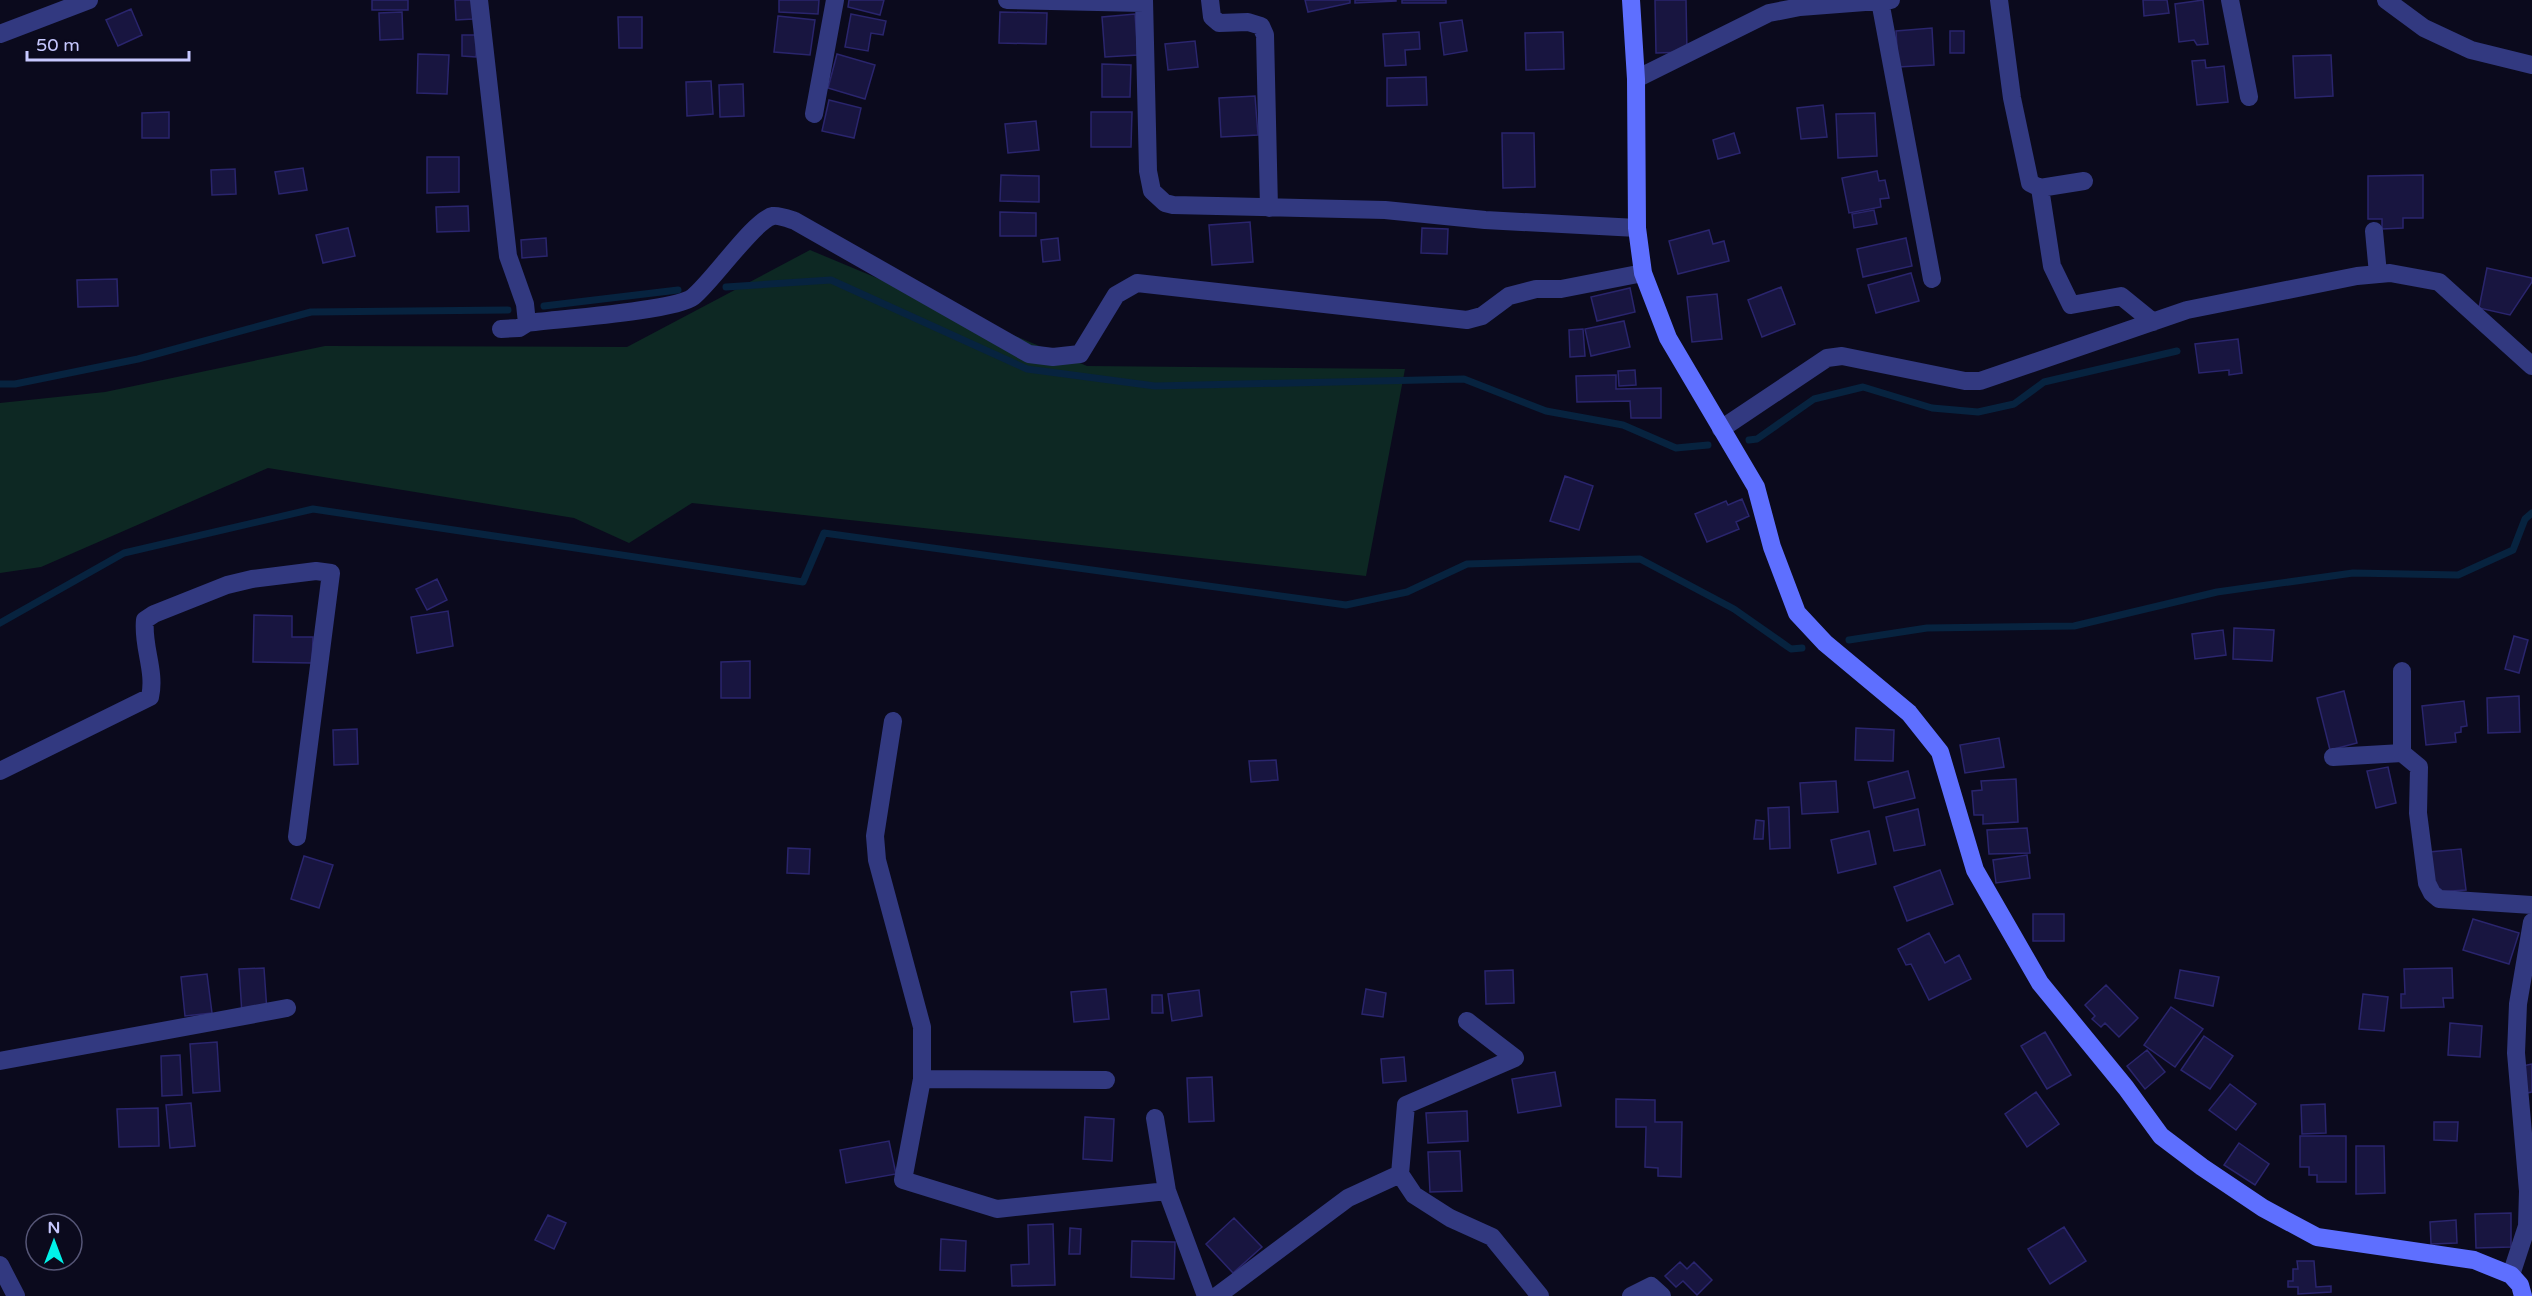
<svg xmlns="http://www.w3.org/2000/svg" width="2532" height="1296" font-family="'Varela Round',sans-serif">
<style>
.green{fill:#0d2823}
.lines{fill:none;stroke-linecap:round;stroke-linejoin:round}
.stream{stroke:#07233f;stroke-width:7}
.building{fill:#181540;stroke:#2a256d;stroke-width:1.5}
.street{stroke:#323980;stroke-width:18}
.secondary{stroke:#5e6fff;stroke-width:18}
</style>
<rect width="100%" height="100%" fill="#0b0a1d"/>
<path class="green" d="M 810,250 L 1087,366 L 1405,369 L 1366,576 L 692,503 L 629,543 L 574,518 L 268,468 L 41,567 L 0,573 L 0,403 L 105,392 L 325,346 L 627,347 Z"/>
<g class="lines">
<path class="stream" d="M 726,287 L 831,280 L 1027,369 L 1155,386 L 1464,379 L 1546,411 L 1623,425 L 1676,448 L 1708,445
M 544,306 L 678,290
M 0,384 L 15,384 L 138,359 L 311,312 L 508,310
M 1749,440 L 1757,439 L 1814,399 L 1863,387 L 1932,408 L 1978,412 L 2014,404 L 2044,382 L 2177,351
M 0,623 L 124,553 L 313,509 L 803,582 L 824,533 L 1346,605 L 1407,592 L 1467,564 L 1640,559 L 1734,609 L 1791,649 L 1802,648
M 1849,640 L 1927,628 L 2074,626 L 2217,592 L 2353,573 L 2458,575 L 2513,550 L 2525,519 L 2532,513"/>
</g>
<path class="building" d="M 372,0 L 408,0 L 408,10 L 372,10 Z
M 455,0 L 472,0 L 473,19 L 456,20 Z
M 779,0 L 819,0 L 818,14 L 779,12 Z
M 849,0 L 884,0 L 880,15 L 848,7 Z
M 1305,0 L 1350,0 L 1350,3 L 1308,12 Z
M 1355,0 L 1396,0 L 1396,1 L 1355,3 Z
M 1402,0 L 1446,0 L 1446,3 L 1402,3 Z
M 1655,0 L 1686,0 L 1687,52 L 1656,53 Z
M 2143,0 L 2167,0 L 2169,13 L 2144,16 Z
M 2203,0 L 2208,44 L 2197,45 L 2194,40 L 2179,42 L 2175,4 Z
M 131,9 L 142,35 L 118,46 L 106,20 Z
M 402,12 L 403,39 L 380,40 L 379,13 Z
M 1000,12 L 1047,13 L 1046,44 L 999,43 Z
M 851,14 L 886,21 L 883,35 L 871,33 L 868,51 L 845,47 Z
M 1135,14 L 1138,55 L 1105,57 L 1102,17 Z
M 778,16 L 815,20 L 810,55 L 774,52 Z
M 618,17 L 642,17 L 642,48 L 619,48 Z
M 1462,20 L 1467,51 L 1444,55 L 1440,23 Z
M 1932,28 L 1934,65 L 1898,67 L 1896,31 Z
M 1950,31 L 1964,31 L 1964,53 L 1950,53 Z
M 1419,32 L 1420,49 L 1405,50 L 1406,65 L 1385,66 L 1383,34 Z
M 1563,32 L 1564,69 L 1526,70 L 1525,33 Z
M 462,35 L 477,35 L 476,57 L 462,56 Z
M 1195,41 L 1198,67 L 1168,70 L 1165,44 Z
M 418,54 L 449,55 L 447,94 L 417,93 Z
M 837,54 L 875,65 L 865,99 L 828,88 Z
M 2331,55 L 2333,96 L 2295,98 L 2293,56 Z
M 2205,60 L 2206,68 L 2224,66 L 2228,102 L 2197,105 L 2192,61 Z
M 1102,64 L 1131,65 L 1130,97 L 1102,97 Z
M 1426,77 L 1427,105 L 1387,106 L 1387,78 Z
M 711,81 L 713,114 L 687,116 L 686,82 Z
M 743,84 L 744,116 L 720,117 L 719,85 Z
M 1255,96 L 1258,135 L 1221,137 L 1219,98 Z
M 829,100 L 861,108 L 854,138 L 822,131 Z
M 1823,105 L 1827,137 L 1801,139 L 1797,108 Z
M 169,112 L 169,138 L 142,138 L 142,113 Z
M 1091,112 L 1132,112 L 1131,147 L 1091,147 Z
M 1875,113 L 1877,156 L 1838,158 L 1836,114 Z
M 1036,121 L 1039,150 L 1008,153 L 1005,124 Z
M 1502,133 L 1534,133 L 1535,187 L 1503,188 Z
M 1734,133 L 1740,153 L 1718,159 L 1713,140 Z
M 427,157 L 459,157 L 459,192 L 427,193 Z
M 303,168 L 307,190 L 279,194 L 275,172 Z
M 235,169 L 236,194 L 212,195 L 211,170 Z
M 1877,171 L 1879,181 L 1885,180 L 1889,198 L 1880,199 L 1881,207 L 1849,213 L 1842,178 Z
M 1001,175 L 1039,176 L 1039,202 L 1000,201 Z
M 2423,175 L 2423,218 L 2403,218 L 2403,228 L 2382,229 L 2382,219 L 2368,219 L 2368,176 Z
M 468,206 L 469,231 L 437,232 L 436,207 Z
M 1874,210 L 1877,224 L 1854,228 L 1852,214 Z
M 1000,212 L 1036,213 L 1036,236 L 1000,236 Z
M 1250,222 L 1253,262 L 1212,265 L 1209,225 Z
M 348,228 L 355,256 L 323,263 L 316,235 Z
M 1422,228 L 1448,229 L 1447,254 L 1421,253 Z
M 1709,230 L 1713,244 L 1724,241 L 1729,261 L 1678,274 L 1669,241 Z
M 546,238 L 547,256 L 522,258 L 521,240 Z
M 1058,238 L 1060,260 L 1043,262 L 1041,240 Z
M 1906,238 L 1912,266 L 1863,277 L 1857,249 Z
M 2487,268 L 2532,278 L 2532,282 L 2510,315 L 2479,308 Z
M 1911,273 L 1919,301 L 1876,313 L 1868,285 Z
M 117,279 L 118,306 L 78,307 L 77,280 Z
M 1781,287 L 1795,324 L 1762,337 L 1748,300 Z
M 1630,288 L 1635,312 L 1597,321 L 1591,297 Z
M 1717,294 L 1722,339 L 1692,342 L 1687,297 Z
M 1624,321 L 1630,347 L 1591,356 L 1585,329 Z
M 1583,329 L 1585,356 L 1570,357 L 1569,330 Z
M 2238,339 L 2242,373 L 2229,375 L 2229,370 L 2199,373 L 2195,344 Z
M 1635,370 L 1636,385 L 1619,386 L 1618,371 Z
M 1616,375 L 1616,389 L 1661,388 L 1661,418 L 1631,418 L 1630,401 L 1577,402 L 1576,376 Z
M 1565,476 L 1593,486 L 1579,530 L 1550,521 Z
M 1742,499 L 1749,516 L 1736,522 L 1739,529 L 1707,542 L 1695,514 L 1726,501 L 1728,505 Z
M 437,579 L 447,600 L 427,610 L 416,589 Z
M 448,611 L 453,646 L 417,653 L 411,617 Z
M 254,615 L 292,616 L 292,637 L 313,637 L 312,663 L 253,662 Z
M 2234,628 L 2274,630 L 2272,661 L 2233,659 Z
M 2223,630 L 2226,655 L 2195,659 L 2192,634 Z
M 2514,636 L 2528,640 L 2519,673 L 2505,669 Z
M 750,661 L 750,698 L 721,698 L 721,662 Z
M 2344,691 L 2357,743 L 2330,750 L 2317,698 Z
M 2519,696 L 2520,732 L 2488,733 L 2487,698 Z
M 2464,701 L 2467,726 L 2461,727 L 2461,732 L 2455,733 L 2456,742 L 2426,745 L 2422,706 Z
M 1856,728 L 1894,730 L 1893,761 L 1855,760 Z
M 357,729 L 358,764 L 334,765 L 333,730 Z
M 1999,738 L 2004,767 L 1965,773 L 1960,745 Z
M 1276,760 L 1278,780 L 1251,782 L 1249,761 Z
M 2388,767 L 2396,803 L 2376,808 L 2367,771 Z
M 1908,771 L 1915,798 L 1874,808 L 1868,782 Z
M 2016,779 L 2018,822 L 1983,824 L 1983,815 L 1974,815 L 1972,791 L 1982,790 L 1981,781 Z
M 1836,781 L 1838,812 L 1802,814 L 1800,783 Z
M 1789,807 L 1790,848 L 1770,849 L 1768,808 Z
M 1918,809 L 1925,845 L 1894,851 L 1886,817 Z
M 1756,820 L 1764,821 L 1763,839 L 1754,839 Z
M 2027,828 L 2030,853 L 1989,854 L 1987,830 Z
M 1869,831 L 1876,864 L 1838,873 L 1831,840 Z
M 788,848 L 810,849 L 809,874 L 787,873 Z
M 2461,849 L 2466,890 L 2436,892 L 2429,852 Z
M 2027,855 L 2030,878 L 1996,883 L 1993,860 Z
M 304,856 L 333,865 L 319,908 L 291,899 Z
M 1940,870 L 1953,904 L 1907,921 L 1894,887 Z
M 2033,914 L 2064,914 L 2064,941 L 2033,941 Z
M 2473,919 L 2519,933 L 2509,964 L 2463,950 Z
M 1929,933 L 1945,963 L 1959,955 L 1971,979 L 1929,1000 L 1911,964 L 1906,965 L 1898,949 Z
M 264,968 L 267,1012 L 242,1014 L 239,969 Z
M 2452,968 L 2453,998 L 2443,998 L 2444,1007 L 2401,1008 L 2401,994 L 2405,994 L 2404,969 Z
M 1513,970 L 1514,1003 L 1486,1004 L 1485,971 Z
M 2180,970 L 2219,977 L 2213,1006 L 2175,998 Z
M 207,974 L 212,1013 L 185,1016 L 181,977 Z
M 2106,985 L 2138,1018 L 2119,1037 L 2105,1023 L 2101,1027 L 2092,1019 L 2095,1016 L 2085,1005 Z
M 1106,989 L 1109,1019 L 1074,1022 L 1071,992 Z
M 1366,989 L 1386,993 L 1383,1017 L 1362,1014 Z
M 1199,990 L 1202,1016 L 1172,1021 L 1168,994 Z
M 2363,994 L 2388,997 L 2384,1031 L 2359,1029 Z
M 1152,995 L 1162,995 L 1163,1013 L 1152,1013 Z
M 2171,1007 L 2203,1029 L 2175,1067 L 2144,1045 Z
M 2450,1023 L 2482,1026 L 2480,1057 L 2448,1055 Z
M 2045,1032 L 2071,1075 L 2047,1089 L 2021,1046 Z
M 2204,1036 L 2233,1056 L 2210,1089 L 2181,1070 Z
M 217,1042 L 220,1091 L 193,1093 L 190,1044 Z
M 2147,1050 L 2165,1072 L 2145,1089 L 2127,1066 Z
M 180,1055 L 182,1095 L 162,1096 L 161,1056 Z
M 1404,1057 L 1406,1081 L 1383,1083 L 1381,1059 Z
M 2532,1064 L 2532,1092 L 2527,1093 L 2522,1066 Z
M 1555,1072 L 1561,1106 L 1518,1113 L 1512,1079 Z
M 1212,1077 L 1214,1121 L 1189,1122 L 1187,1078 Z
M 2230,1084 L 2256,1104 L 2236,1130 L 2209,1110 Z
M 2036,1092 L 2059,1124 L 2027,1147 L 2005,1114 Z
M 1616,1099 L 1655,1100 L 1655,1122 L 1682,1122 L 1681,1177 L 1658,1176 L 1658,1168 L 1645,1167 L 1646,1127 L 1616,1127 Z
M 191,1103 L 195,1146 L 170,1148 L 166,1105 Z
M 2325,1104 L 2326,1133 L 2302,1134 L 2301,1105 Z
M 158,1108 L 159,1146 L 119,1147 L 117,1109 Z
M 1467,1111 L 1468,1141 L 1428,1143 L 1426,1113 Z
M 1085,1117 L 1114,1119 L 1112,1161 L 1083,1159 Z
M 2434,1122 L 2458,1122 L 2457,1141 L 2434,1140 Z
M 2300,1136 L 2346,1136 L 2346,1182 L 2317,1182 L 2317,1175 L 2309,1175 L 2309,1167 L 2300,1167 Z
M 889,1141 L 896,1174 L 846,1183 L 840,1150 Z
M 2239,1143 L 2269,1164 L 2255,1185 L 2224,1165 Z
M 2356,1146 L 2384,1146 L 2385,1193 L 2356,1194 Z
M 1460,1151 L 1462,1191 L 1430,1192 L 1428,1152 Z
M 2511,1213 L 2511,1247 L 2476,1248 L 2475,1214 Z
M 548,1215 L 566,1223 L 554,1249 L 535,1240 Z
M 1234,1218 L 1262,1247 L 1233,1273 L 1206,1244 Z
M 2456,1220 L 2457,1243 L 2431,1244 L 2430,1222 Z
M 1053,1224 L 1055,1285 L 1012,1286 L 1011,1265 L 1029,1264 L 1028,1225 Z
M 2064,1227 L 2086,1261 L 2050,1284 L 2028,1249 Z
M 1070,1228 L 1081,1229 L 1080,1254 L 1069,1254 Z
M 941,1239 L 966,1241 L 965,1271 L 940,1270 Z
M 1132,1241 L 1175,1242 L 1174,1279 L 1131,1277 Z
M 2297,1261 L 2314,1261 L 2316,1287 L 2331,1286 L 2331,1292 L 2298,1294 L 2298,1287 L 2288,1287 L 2288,1281 L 2293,1281 L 2293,1269 L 2298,1269 Z
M 1680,1262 L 1687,1269 L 1694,1262 L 1712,1280 L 1697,1295 L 1683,1281 L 1676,1287 L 1665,1276 Z"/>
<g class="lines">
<path class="street" d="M 479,0 L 508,256 L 525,304 L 527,323 L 519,328 L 501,329
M 1007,0 L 1144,3
M 1144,0 L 1148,171 L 1152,191 L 1165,203 L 1173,205 L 1385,210 L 1485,220 L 1637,228
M 1210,0 L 1212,17 L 1219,23 L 1248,22 L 1261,26 L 1265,35 L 1269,208
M 1999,0 L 2012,98 L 2030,183 L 2040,188 L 2084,181
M 2230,0 L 2249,97
M 2386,0 L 2424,28 L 2471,50 L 2532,65
M 1880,1 L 1932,279
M 0,34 L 89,0
M 1636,79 L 1769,13 L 1800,7 L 1891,0
M 814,114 L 835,0
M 2040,188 L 2052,266 L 2071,305 L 2121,296 L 2153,322
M 2374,231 L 2378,274
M 527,323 C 557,319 675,311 693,297 C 713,281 755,219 773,216 C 779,215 789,219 795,221 L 1029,354 L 1053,357 L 1080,354 L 1116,295 L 1137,283 L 1467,320 L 1482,316 L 1509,296 L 1536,289 L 1561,289 L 1643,273
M 1721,429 L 1827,358 L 1842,356 L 1965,381 L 1980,381 L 2187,310 L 2357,276 L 2390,273 L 2439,282 L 2532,366
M 2402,671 L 2402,753
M 893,721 L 875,836 L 877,860 L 922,1027 L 922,1079 L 903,1180 L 997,1209 L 1167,1191 L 1206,1296
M 2333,757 L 2402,753 L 2419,767 L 2418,813 L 2427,883 L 2432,893 L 2439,899 L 2532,905
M 0,771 L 150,697 C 156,671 142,646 145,620 L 154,614 L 227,585 L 252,579 L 316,571 L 331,573 L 297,837
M 0,1061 L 287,1008
M 922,1079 L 1106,1080
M 1155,1118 L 1167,1191
M 1400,1174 L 1406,1105 L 1515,1058 L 1467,1021
M 0,1265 L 16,1296
M 2511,1275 L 2527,1226 L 2528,1191 L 2516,1053 L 2518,1004 L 2532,922
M 1217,1296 L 1348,1198 L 1400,1174 L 1414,1195 L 1450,1218 L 1492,1237 L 1540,1296
M 1631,1296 L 1651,1286 L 1662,1296"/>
<path class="secondary" d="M 1631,0 L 1636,79 L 1637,228 L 1643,273 L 1668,338 L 1756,487 L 1772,547 L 1797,613 L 1825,643 L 1909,713 L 1940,752 L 1975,870 L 2040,983 L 2126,1088 L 2161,1136 L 2202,1167 L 2263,1208 L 2317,1237 L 2474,1260 L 2511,1275 L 2520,1285 L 2523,1296"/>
</g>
<g transform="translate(54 1242)"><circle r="28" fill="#0b0a1d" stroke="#565677" stroke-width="1.5"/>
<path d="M0-4.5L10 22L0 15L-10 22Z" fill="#00f2e9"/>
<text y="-9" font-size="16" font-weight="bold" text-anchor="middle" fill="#c7c8ff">N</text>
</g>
<path d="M27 51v9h162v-9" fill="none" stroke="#c7c8ff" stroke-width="3"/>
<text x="36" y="51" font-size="18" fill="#c7c8ff" stroke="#0b0a1d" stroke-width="4.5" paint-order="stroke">50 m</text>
</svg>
